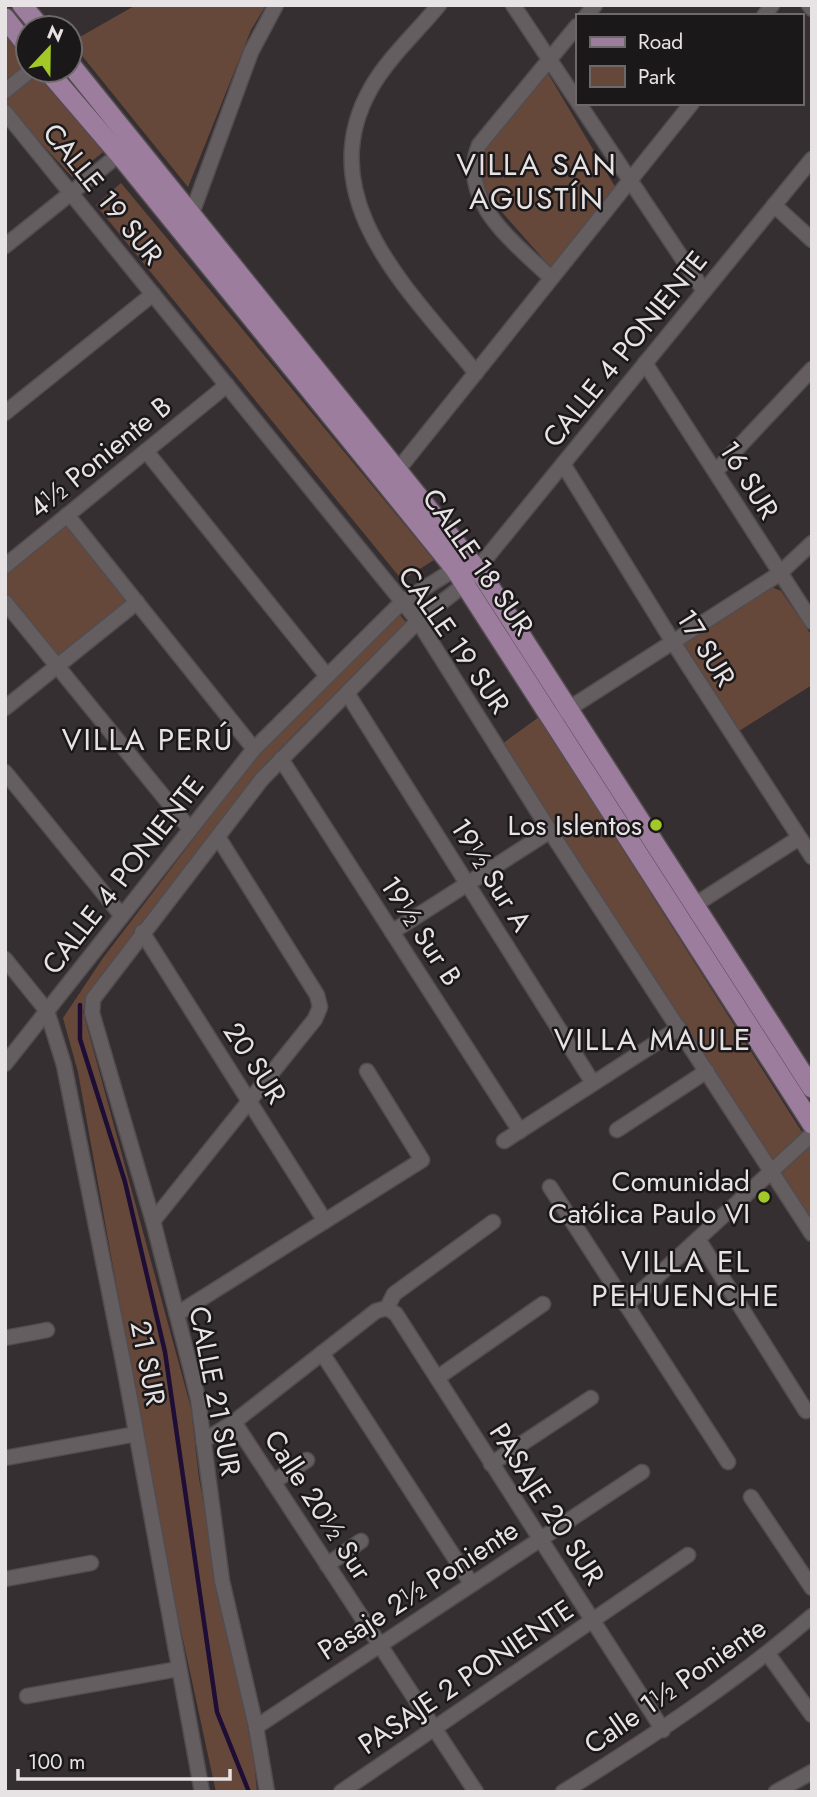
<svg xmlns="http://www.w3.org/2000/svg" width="817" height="1797" font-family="Jost,sans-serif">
  <rect width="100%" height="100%" fill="#362f32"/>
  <!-- green -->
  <g fill="#66483b">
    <polygon points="136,5 266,5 251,30 188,187 71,42"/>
    <polygon points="5,31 28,59 28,70 37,70 103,152 72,177 5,104"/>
    <polygon points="546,70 617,190 553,270 479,186 480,153"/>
    <polygon points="121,183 434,560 402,580 96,205"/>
    <polygon points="69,518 136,601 61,661 5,591 5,570"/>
    <polygon points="769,586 781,591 812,636 812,685 739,731 683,642"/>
    <polygon points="400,615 406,622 265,764 89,993 83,1012 191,1408 199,1479 254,1760 257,1792 216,1792 166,1561 78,1072 63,1018 103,958 259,753"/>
    <polygon points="539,717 812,1148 812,1220 502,744"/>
  </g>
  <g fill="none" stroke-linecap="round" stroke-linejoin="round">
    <!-- stream -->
    <polyline stroke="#1e0e35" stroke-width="4.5" points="80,1005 80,1039 125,1182 165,1352 217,1712 249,1792"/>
    <defs>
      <g id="minor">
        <path d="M439,5C417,32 388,58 371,88C308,199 412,293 476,373"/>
        <polyline points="513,5 704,291"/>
        <polyline points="809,5 812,9"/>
        <polyline points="586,16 595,5"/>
        <polyline points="764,16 772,5"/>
        <polyline points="5,91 31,70"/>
        <polyline points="5,112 418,621 550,831 812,1234"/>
        <polyline points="774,205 812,240"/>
        <polyline points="192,213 251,52 276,5"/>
        <polyline points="5,246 127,148"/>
        <path d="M551,278C514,242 457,201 479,145L577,26"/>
        <polyline points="645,363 812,622"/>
        <polyline points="5,413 153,294"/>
        <polyline points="146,451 327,676"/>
        <polyline points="563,464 673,642 812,857"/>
        <polyline points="397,471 692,103"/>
        <polyline points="716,471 812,369"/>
        <polyline points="67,515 254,749"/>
        <polyline points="5,566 227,385"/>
        <polyline points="5,602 190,829"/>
        <polyline points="347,693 593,1083"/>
        <polyline points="5,708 137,602"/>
        <polyline points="562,713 779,574 812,543"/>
        <polyline points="281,759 520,1131"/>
        <polyline points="5,772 122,916"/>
        <polyline points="693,906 799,838"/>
        <polyline points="142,932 325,1221"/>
        <polyline points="392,932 550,831"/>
        <polyline points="5,959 47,1011 64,1065 124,1366 202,1792"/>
        <polyline points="5,1064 254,749 402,602 455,569 464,569"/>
        <polyline points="617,1130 707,1071"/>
        <polyline points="504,1141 679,1028"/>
        <polyline points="550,1187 728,1462"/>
        <polyline points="153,1221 315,1019 320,1007 317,995 218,837"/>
        <polyline points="698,1239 806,1411"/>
        <polyline points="626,1305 812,1134"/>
        <polyline points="387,1308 396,1314 663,1730"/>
        <polyline points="387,1308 394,1294 493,1222"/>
        <polyline points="177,1314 422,1160 367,1071"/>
        <polyline points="5,1338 47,1330"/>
        <polyline points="322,1353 471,1583"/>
        <polyline points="437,1378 543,1304"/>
        <polyline points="234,1422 476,1792"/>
        <polyline points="203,1441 234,1422 376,1311 387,1308"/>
        <polyline points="5,1458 136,1434"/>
        <polyline points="491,1464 591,1398"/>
        <polyline points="273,1482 307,1460"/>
        <polyline points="751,1497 812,1588"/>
        <polyline points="327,1565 361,1541"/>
        <polyline points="5,1579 91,1563"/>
        <polyline points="768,1654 812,1715"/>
        <polyline points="27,1696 178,1669"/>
        <polyline points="256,1727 642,1472"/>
        <polyline points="267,1792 256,1727 222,1581 198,1399 190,1366 153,1221 92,1013 93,999 262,779 418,621 465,584 812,159"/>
        <polyline points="341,1792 688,1555"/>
        <path d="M563,1792C650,1738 734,1683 812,1616"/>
        <polyline points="776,1792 812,1772"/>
      </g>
      <g id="major">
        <polyline points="22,5 41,28"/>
        <polyline points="5,18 28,47"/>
        <polyline points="70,64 484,578 812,1088"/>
        <polyline points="47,70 119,154 455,569 812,1124"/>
      </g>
    </defs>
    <!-- minor casing -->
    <use href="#minor" stroke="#524c4f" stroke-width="17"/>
    <!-- major casing -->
    <use href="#major" stroke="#524c4f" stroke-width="22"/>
    <!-- minor -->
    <use href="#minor" stroke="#655e61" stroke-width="14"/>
    <!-- major -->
    <use href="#major" stroke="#9d7d9d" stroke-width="19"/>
  </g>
  <!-- markers -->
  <g fill="#a2c928" stroke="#1b181a" stroke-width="2.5">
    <circle cx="656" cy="825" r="7"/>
    <circle cx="764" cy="1197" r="7"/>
  </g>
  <g text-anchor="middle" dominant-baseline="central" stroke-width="5" stroke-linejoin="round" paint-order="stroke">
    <!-- street labels -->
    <g font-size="28" fill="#e7e2e4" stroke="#1b181a">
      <text transform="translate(103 194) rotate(51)">CALLE 19 SUR</text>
      <text transform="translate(625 349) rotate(-51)">CALLE 4 PONIENTE</text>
      <text transform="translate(100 457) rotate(-39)">4½ Poniente B</text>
      <text transform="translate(749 480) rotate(58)">16 SUR</text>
      <text transform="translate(478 562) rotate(55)">CALLE 18 SUR</text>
      <text transform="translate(454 640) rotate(55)">CALLE 19 SUR</text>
      <text transform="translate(706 648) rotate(58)">17 SUR</text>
      <text transform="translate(123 875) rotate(-52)">CALLE 4 PONIENTE</text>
      <text transform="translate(491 875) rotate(58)">19½ Sur A</text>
      <text transform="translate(421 931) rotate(57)">19½ Sur B</text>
      <text transform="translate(255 1063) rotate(57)">20 SUR</text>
      <text transform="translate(148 1363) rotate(79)">21 SUR</text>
      <text transform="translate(215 1391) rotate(79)">CALLE 21 SUR</text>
      <text transform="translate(547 1504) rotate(57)">PASAJE 20 SUR</text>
      <text transform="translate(318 1505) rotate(57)">Calle 20½ Sur</text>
      <text transform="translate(418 1590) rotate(-33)">Pasaje 2½ Poniente</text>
      <text transform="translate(466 1677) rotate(-34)">PASAJE 2 PONIENTE</text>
      <text transform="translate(675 1686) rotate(-35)">Calle 1½ Poniente</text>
    </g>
    <!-- poi labels -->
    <g font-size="28" fill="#e7e2e4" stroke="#1b181a" text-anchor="end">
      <text x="642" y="825">Los Islentos</text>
      <text x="750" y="1181">Comunidad<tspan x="750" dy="32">Católica Paulo VI</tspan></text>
    </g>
    <!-- neighbourhood labels -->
    <g font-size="30" letter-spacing="2" fill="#e7e2e4" stroke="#1b181a">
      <text x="537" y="164">VILLA SAN<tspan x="537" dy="34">AGUSTÍN</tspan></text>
      <text x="148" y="739">VILLA PERÚ</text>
      <text x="653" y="1039">VILLA MAULE</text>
      <text x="686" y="1261">VILLA EL<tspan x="686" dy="34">PEHUENCHE</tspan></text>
    </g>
  </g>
  <!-- border -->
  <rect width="817" height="1797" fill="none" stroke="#e7e2e4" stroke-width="14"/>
  <!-- legend -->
  <rect x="576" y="14" width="228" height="91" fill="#1b181a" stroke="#6d696b" stroke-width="2"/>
  <rect x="590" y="37" width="35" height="10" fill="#9d7d9d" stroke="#6d696b" stroke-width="2"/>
  <text x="638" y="49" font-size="21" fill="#e7e2e4">Road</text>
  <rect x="590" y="66" width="35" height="21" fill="#66483b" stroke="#6d696b" stroke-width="2"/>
  <text x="638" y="84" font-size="21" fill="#e7e2e4">Park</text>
  <!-- north arrow -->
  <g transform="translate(49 49) rotate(22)"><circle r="33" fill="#1b181a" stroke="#6d696b" stroke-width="2"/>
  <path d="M0-5L12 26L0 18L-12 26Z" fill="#a2c928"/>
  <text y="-10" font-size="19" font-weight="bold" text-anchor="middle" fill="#e7e2e4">N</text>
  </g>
  <!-- scale -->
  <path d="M18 1769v10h212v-10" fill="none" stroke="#e7e2e4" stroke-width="3.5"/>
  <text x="28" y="1769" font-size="21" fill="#e7e2e4" stroke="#1b181a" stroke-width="5" paint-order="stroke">100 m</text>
</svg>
